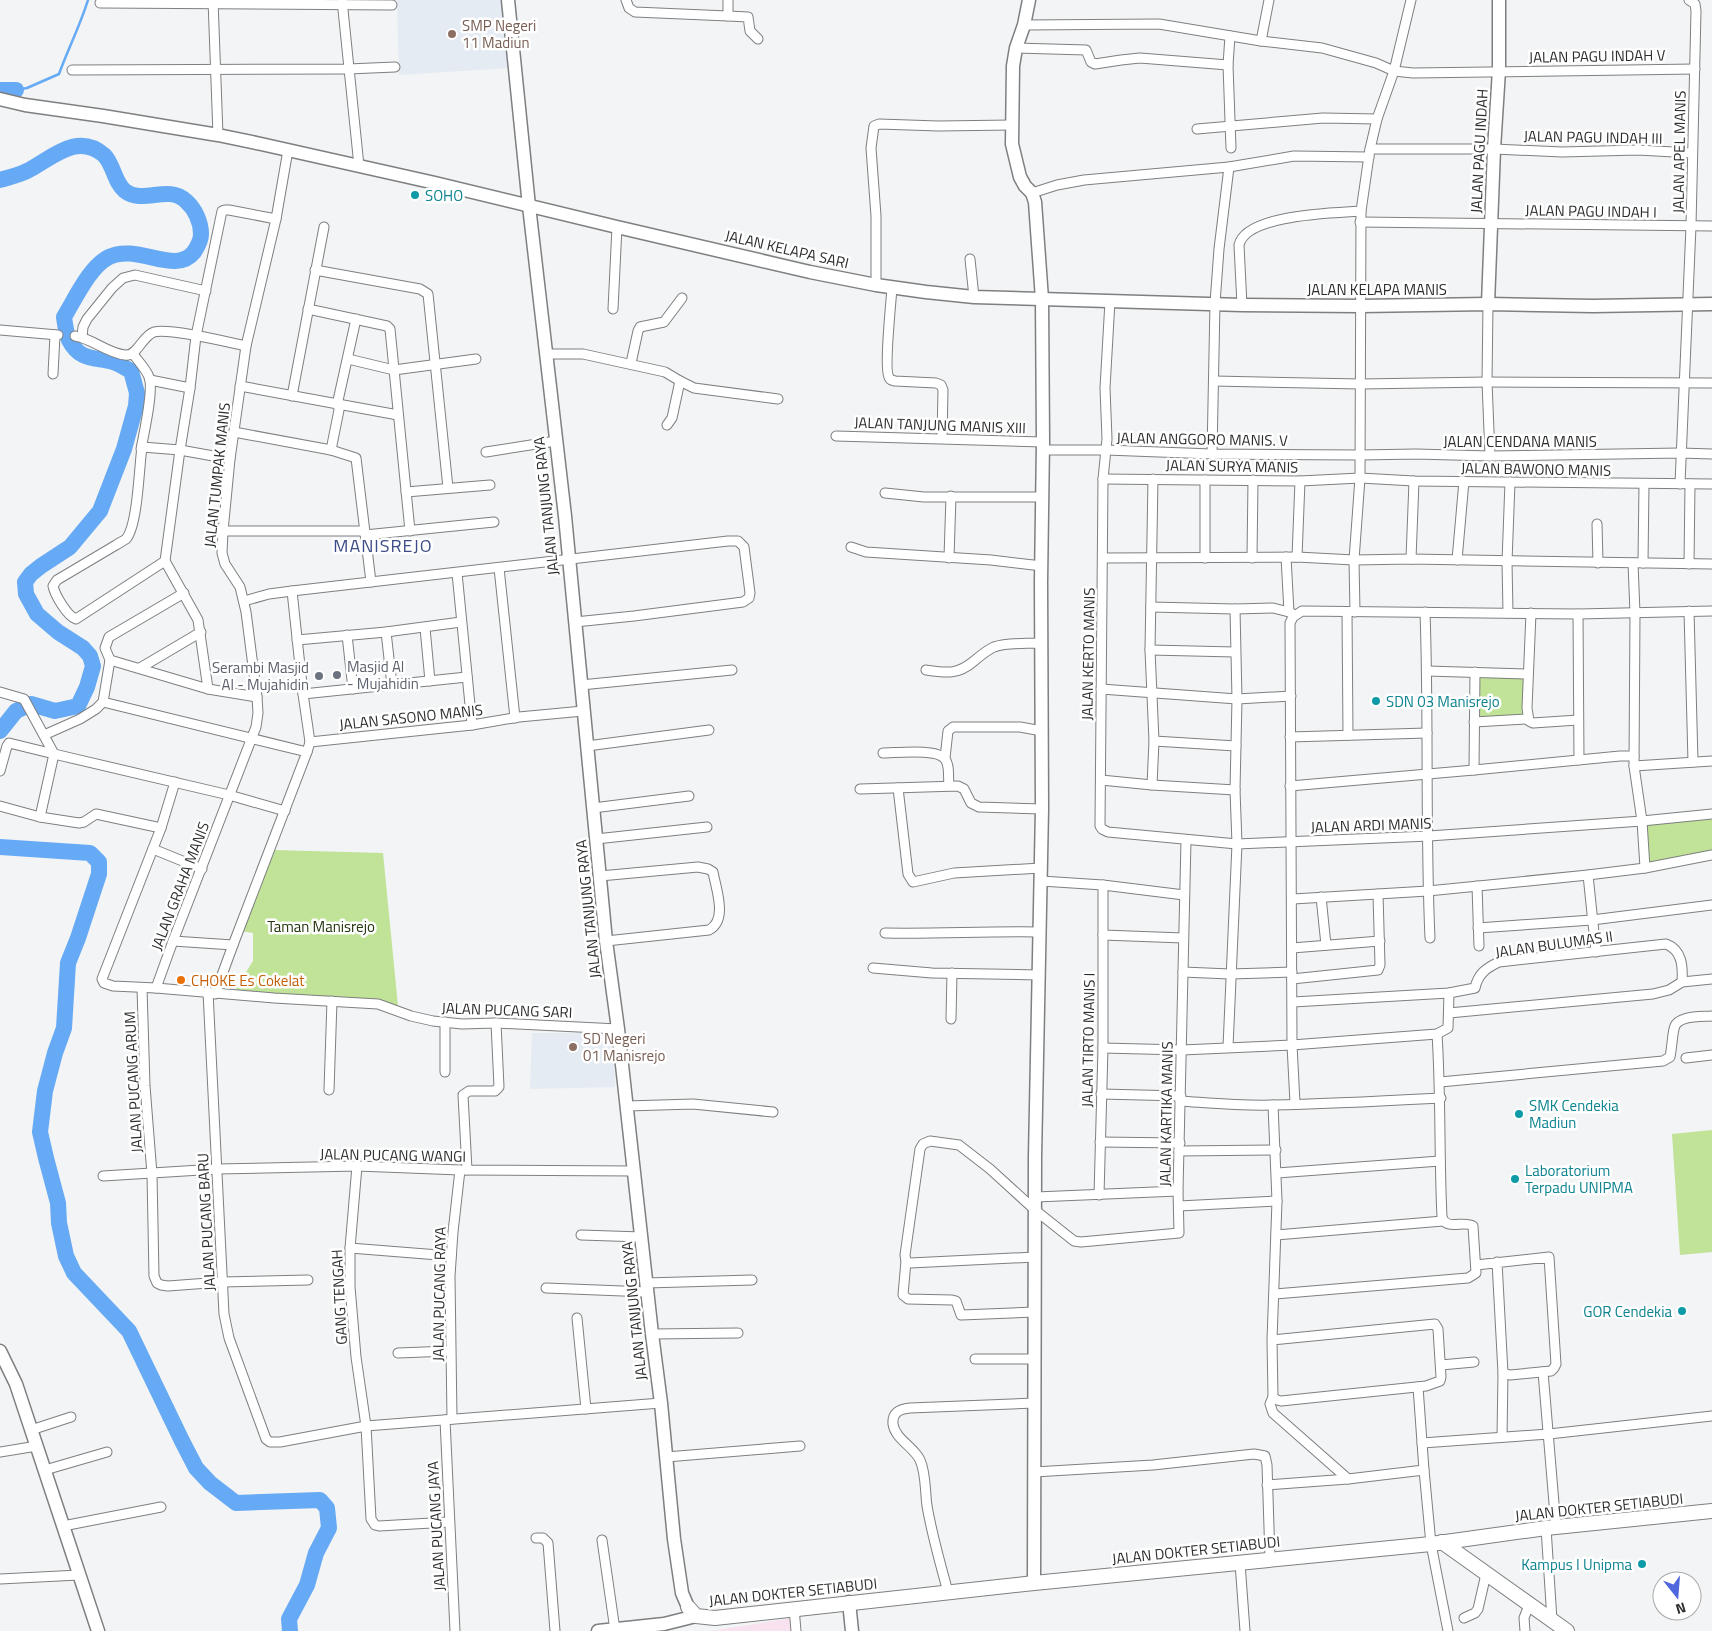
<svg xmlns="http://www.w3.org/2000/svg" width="1712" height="1631" font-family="'Titillium Web',sans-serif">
  <rect width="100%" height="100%" fill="#f2f4f5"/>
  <!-- commercial -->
  <polygon fill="#f8e2f0" points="792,1618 793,1631 711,1631"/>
  <!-- built -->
  <g fill="#e4ebf3">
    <polygon points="397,0 504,0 509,68 399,75"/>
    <polygon points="532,1033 613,1033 615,1087 530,1089"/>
  </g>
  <!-- green -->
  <g fill="#c1e397">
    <polygon points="1476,676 1526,676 1526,717 1477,720"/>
    <polygon points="1712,817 1712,853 1648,865 1645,824"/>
    <polygon points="273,850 383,853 398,1006 233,993 253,961 253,933 240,931"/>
    <polygon points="1712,1130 1712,1252 1680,1255 1672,1134"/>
  </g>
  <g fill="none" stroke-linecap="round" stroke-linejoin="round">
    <!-- stream -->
    <path stroke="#66a9f4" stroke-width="2.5" d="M16,90L27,88L59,74C68,49 80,26 88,0"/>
    <!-- river -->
    <g stroke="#66a9f4" stroke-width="16">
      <polyline points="0,90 16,90"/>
      <path d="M0,180C9,177 20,175 29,170C52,158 77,132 104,155C114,165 114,182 125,191C143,205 168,184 186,201C195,209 201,222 201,234C201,241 198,246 194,252C175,276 138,243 109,257C90,266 75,299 64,317C65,324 66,333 69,340C80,361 94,357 113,362C120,364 125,368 131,371L137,393L136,406L124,449L100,511L70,547L41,566L31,574L25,582L26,594L37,614L58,632L83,648L90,656L93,666L87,687L78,706L55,711L31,704L16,711L0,731"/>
      <polyline points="0,847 90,853 99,862 99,874 78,938 68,963 64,1028 55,1053 45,1091 40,1132 46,1158 58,1203 59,1223 66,1256 74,1273 129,1331 182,1441 196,1468 210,1483 236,1503 320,1500 327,1508 329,1528 316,1553 307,1585 289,1619 290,1631"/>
    </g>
    <defs>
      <g id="street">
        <polyline points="213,0 218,135"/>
        <polyline points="342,0 359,166"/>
        <polyline points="626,0 629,8 635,12 728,16 728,0"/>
        <polyline points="100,3 392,5"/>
        <polyline points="728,16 748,17 750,31 758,39"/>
        <polyline points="1024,25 1159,24 1261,41 1322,48 1376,63 1394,71 1413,73 1695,69"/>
        <polyline points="1230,36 1228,65 1231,148"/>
        <polyline points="1261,41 1269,0"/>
        <polyline points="1016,48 1086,50 1091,62 1095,64 1121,60 1140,58 1228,65"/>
        <polyline points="72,70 348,69 395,67"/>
        <polyline points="1197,129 1323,118 1377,119"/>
        <polyline points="1370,149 1494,149 1562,152 1638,150 1692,153"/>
        <polyline points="1032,193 1057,185 1084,180 1229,167 1294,156 1369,157"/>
        <polyline points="1360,222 1712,226"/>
        <polyline points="970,259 974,297"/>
        <polyline points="315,270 420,289 428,294 448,488"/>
        <polyline points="876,285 876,216 871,148 874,126 879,124 938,126 1012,125"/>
        <path d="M892,288C891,302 884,370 889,377C890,381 892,380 895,381L936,383L941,385L943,390L942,438"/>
        <polyline points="1110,301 1105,388 1107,439 1103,479 1100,826 1102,829 1108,832 1237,844 1429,836 1642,821 1712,814"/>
        <polyline points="1488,304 1487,382 1490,456"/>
        <path d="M1242,305L1239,245C1246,214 1335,213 1361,211"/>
        <polyline points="308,309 387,326 390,329 410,531"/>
        <polyline points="613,309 617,227"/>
        <polyline points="0,330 58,335"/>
        <path d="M75,336C93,339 107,353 125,355C137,357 142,336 154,332C170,328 227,342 246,346"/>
        <polyline points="82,337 83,327 87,319 112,288 123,278 135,275 206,291"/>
        <path d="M133,354C138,361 146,369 149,377C154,389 144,433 141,449"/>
        <polyline points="546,354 583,354 665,372 680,381 694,388 778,399"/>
        <polyline points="348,359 394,370 476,359"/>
        <polyline points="631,363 638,331 640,327 664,322 682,298"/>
        <polyline points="53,374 55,335"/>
        <polyline points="150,380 190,388"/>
        <polyline points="1214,381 1361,384 1487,382 1712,383"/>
        <polyline points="240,386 398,415"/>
        <polyline points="292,396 324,227"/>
        <polyline points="337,405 356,319"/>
        <polyline points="667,425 672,418 680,381"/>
        <polyline points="234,432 331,450 356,458 371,582"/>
        <polyline points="836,436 1043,442"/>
        <polyline points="331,450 340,405"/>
        <polyline points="1043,450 1106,450 1212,454 1360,455 1416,454 1490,456 1680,453 1712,454"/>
        <polyline points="486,452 556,441"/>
        <polyline points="1212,454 1215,303 1219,249 1229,167"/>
        <polyline points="1103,479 1300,481 1360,478 1414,481 1712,484"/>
        <polyline points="1680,484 1691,226 1696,11 1695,4 1689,0"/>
        <polyline points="406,492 490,485"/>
        <polyline points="885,493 924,497 1043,497"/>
        <polyline points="1597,524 1598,563"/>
        <polyline points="223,531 364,531"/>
        <polyline points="365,535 494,522"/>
        <polyline points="851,547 866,552 991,560 1042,566"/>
        <polyline points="1286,557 1289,612 1293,614"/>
        <polyline points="1297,557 1300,481"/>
        <polyline points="949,558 951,496"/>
        <polyline points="1103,558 1297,557 1354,560 1411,559 1712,564"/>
        <polyline points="1205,558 1205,480"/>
        <polyline points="1252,558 1253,480"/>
        <polyline points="1411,559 1414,481"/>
        <polyline points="1457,560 1464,481"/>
        <path d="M165,561L76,619C67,616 55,595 53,586L57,580L116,545C119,543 123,541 126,539C138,525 139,467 142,447L180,450L230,459"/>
        <polyline points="1633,563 1635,613 1634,766 1642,821 1645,868"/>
        <polyline points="1643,563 1644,484"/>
        <polyline points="1689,564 1690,484"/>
        <polyline points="499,568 515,718"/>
        <polyline points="457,573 472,725"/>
        <polyline points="244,601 269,594 292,591 728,541 738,541 744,547 750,593 749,598 743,602 634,616 575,622"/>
        <polyline points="1151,607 1235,609 1273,608 1289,612"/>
        <polyline points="1689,611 1693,762"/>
        <polyline points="1347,612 1348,735"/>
        <polyline points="1355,612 1354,560 1360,478 1361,211 1370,149 1377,119 1394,71 1411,0"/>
        <path d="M1425,612C1429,721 1425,830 1430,938"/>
        <polyline points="1508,613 1507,562 1510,482"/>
        <polyline points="1531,613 1527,708 1529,721 1533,723 1578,720"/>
        <polyline points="1578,614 1579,760"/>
        <polyline points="425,628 430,681"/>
        <polyline points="386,632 392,685"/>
        <polyline points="347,635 353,689"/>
        <polyline points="297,640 386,632 461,622"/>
        <polyline points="1150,650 1235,652"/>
        <polyline points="110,660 208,689 257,697"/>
        <polyline points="140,668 201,632"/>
        <path d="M926,670C946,673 958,675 974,661C980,656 987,650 994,647C1008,642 1026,644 1041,643"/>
        <polyline points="1427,671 1528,674"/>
        <polyline points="581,685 732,670"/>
        <polyline points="208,689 198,620 165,561 180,450 190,388 196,336 222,211 225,210 229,210 276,219"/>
        <polyline points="1101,689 1237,699 1291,696"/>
        <polyline points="0,692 24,699 54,754 229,795 285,811"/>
        <polyline points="303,694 467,677"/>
        <polyline points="103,702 307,752"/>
        <polyline points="1474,722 1528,719"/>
        <polyline points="44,735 80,719 96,709 103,702 110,660 105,648 109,637 184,593"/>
        <polyline points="1290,737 1427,733"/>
        <polyline points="1154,741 1236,746"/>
        <polyline points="310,742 472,725 519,717 583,711"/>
        <polyline points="587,746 709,730"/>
        <path d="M883,753C896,753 937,748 945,759C950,765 948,779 949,786"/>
        <polyline points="945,758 948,731 953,727 1020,727 1042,731"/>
        <polyline points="1634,766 1712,761"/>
        <polyline points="1474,770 1475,672"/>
        <polyline points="0,771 7,746 9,743 54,754 40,817"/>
        <polyline points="1101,780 1152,785 1235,790"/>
        <polyline points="175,782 161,828 102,979 104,983 113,986 156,988 274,998 378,1004 411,1016 433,1021 462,1024 496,1023 618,1029"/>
        <polyline points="1152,785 1154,741 1150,650 1153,479"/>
        <polyline points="1290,786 1474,770 1620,756 1634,756"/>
        <polyline points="898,788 908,874 913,882 954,873 1041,868"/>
        <polyline points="860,789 958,786 964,789 971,803 979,807 1042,809"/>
        <polyline points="0,806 40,817 79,823 84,822 96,814 161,828"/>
        <polyline points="593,808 689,796"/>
        <polyline points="596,839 707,827"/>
        <polyline points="153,849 202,869"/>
        <polyline points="1588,875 1596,952"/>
        <path d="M600,876L698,867L708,869L713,872C716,889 728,920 709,930L606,941"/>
        <polyline points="1041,881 1103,885 1184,895"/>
        <polyline points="1477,886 1479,946"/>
        <polyline points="1321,897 1326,945"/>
        <polyline points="1293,899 1428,891 1588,875 1645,868 1712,855"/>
        <polyline points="1478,928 1592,920 1712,905"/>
        <path d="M885,933C937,934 988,931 1040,932"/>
        <polyline points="1103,935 1183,938"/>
        <polyline points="173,941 233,945 307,752 310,742 303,694 292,591"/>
        <polyline points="1292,948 1380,941"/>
        <polyline points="873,968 932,973 1039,975"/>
        <polyline points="1183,972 1230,974 1292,972"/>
        <polyline points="1292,979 1378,970 1380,965 1378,894"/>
        <polyline points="142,988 145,1086 152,1174 154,1276 157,1283 161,1285 168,1286 222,1282 308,1280"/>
        <polyline points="156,988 173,941 256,727 258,713 257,697 246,612 240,587 225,564 222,553 223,531 230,459 246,346 276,219 288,150"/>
        <polyline points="208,992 224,1314 229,1338 266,1439 270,1442 280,1442 366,1426 661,1403"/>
        <polyline points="215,994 233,945"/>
        <path d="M1293,1002L1449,993L1475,988C1478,974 1486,968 1499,962L1666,944C1682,950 1683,966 1682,982"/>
        <polyline points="1449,1013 1653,994 1669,990 1682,982 1712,979"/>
        <polyline points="951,1019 952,973"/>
        <polyline points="445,1022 445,1072"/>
        <polyline points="1228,1047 1237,844 1235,790 1237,699 1235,609"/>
        <polyline points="1103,1048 1182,1050 1292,1045 1437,1034 1448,1028 1449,993"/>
        <polyline points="1686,1058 1712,1055"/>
        <path d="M1440,1082L1663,1061L1670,1057C1672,1047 1672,1038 1674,1029C1676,1015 1701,1017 1712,1016"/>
        <polyline points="329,1090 332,1001"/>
        <polyline points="1101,1094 1181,1096"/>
        <path d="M1180,1101C1211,1103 1242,1106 1272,1105C1328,1104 1384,1101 1441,1098"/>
        <polyline points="1295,1103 1292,1045 1290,623 1293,617 1302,611 1578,614 1712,611"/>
        <polyline points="627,1106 693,1104 773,1112"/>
        <polyline points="1100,1142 1180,1143"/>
        <polyline points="1179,1151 1276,1150"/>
        <polyline points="357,1166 350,1248 350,1287 356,1357 366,1426 371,1519 375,1525 379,1526 449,1522"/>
        <polyline points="467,1170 463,1095 469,1091 495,1091 499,1087 496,1023"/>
        <polyline points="1277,1173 1440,1161"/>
        <polyline points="103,1176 217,1169 357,1166 460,1170 634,1171"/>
        <polyline points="1099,1195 1103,1048 1103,885"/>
        <polyline points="1036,1197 1178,1191"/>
        <polyline points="1179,1206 1277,1201"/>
        <polyline points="581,1235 642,1237"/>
        <polyline points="1276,1235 1443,1221"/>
        <polyline points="350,1248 451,1256"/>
        <polyline points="1035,1257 910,1263 906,1261 905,1255 920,1149 923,1144 930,1141 959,1145 990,1169 1035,1210 1074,1241 1081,1242 1179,1233 1178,1191 1186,840"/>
        <polyline points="906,1261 903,1295 908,1299 952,1300 956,1301 961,1315 1034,1312"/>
        <polyline points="1476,1265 1549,1257 1556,1364 1554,1368 1551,1371 1510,1375 1503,1373 1497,1262"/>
        <polyline points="646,1283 752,1280"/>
        <polyline points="546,1288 648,1292"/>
        <path d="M1275,1294L1468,1278L1476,1273L1473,1226C1464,1220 1446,1231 1442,1217C1439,1156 1441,1095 1437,1034"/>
        <polyline points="577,1318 586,1409"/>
        <polyline points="652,1334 738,1333"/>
        <polyline points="1272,1340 1435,1324 1438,1329 1441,1377 1440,1381 1426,1386 1281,1401 1277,1400 1273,1397 1272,1340 1277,1201 1273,1105"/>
        <polyline points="398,1353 450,1351"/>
        <polyline points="975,1359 1034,1359"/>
        <polyline points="1441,1365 1474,1362"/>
        <polyline points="1543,1372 1556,1527"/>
        <polyline points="1418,1387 1424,1470"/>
        <polyline points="1273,1397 1270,1404 1273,1413 1348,1479"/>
        <polyline points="452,1419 450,1276 453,1232 460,1170"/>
        <polyline points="445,1420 455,1631"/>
        <polyline points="31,1430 71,1417"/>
        <polyline points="1502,1437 1503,1373"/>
        <polyline points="1422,1443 1549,1434 1712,1416"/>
        <polyline points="0,1452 37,1446"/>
        <polyline points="666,1457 800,1446"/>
        <polyline points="45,1470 107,1452"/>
        <polyline points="1034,1472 1153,1465 1254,1454 1265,1456 1267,1465 1270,1559"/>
        <polyline points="1267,1485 1348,1479 1424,1470 1431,1544 1448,1631"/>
        <polyline points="63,1526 161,1507"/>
        <polyline points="1546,1528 1552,1620"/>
        <polyline points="536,1538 543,1538 548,1543 555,1631"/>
        <polyline points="602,1540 615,1630"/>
        <polyline points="1240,1563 1245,1631"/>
        <polyline points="0,1579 79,1575"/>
        <path d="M948,1592C940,1563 932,1535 927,1506C925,1491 926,1473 920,1460C914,1447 895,1439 893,1424C892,1412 900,1409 910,1408L1034,1403"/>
        <polyline points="794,1608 796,1631"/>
        <polyline points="1464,1618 1475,1613 1478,1609 1486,1574"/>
        <polyline points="1525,1631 1524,1618 1529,1605"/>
      </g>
      <g id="secondary">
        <polyline points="508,0 529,206 565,516 606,941 618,1029 652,1334 661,1403 674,1539 682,1593 688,1607"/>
        <polyline points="1029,0 1024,25 1016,48 1013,66 1012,144 1020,177 1025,186 1032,193 1035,202 1042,299 1043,442 1041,582 1042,809 1035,1157 1034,1583"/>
        <polyline points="0,99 25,105 103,116 218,135 261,144 435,183 617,227 810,272 876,285 926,292 974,297 1242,305 1360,306 1488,304 1593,306 1712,304"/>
        <polyline points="1488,304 1494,149 1499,70 1499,0"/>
        <polyline points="0,1351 16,1384 98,1631"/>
        <polyline points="849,1602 852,1631"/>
        <polyline points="598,1631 664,1624 696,1616"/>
      </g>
      <g id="primary">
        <polyline points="1442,1542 1567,1631"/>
        <polyline points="688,1607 696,1616 715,1618 1034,1583 1431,1544 1546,1528 1712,1511"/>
      </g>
    </defs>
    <!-- street casing -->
    <use href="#street" stroke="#7d7f80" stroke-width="11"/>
    <!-- secondary casing -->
    <use href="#secondary" stroke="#7d7f80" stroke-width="15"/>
    <!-- primary casing -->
    <use href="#primary" stroke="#7d7f80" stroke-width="16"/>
    <!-- street -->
    <use href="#street" stroke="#fff" stroke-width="9"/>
    <!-- secondary -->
    <use href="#secondary" stroke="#fff" stroke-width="12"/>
    <!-- primary -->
    <use href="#primary" stroke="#fff" stroke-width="14"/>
  </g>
  <!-- markers -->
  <g fill="#8d6e63" stroke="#fff" stroke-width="2">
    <circle cx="452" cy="34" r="5"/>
    <circle cx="573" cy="1047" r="5"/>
  </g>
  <g fill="#0f9aa8" stroke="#fff" stroke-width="2">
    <circle cx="415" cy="195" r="5"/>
    <circle cx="1376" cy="701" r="5"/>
    <circle cx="1519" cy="1114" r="5"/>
    <circle cx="1515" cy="1179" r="5"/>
    <circle cx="1682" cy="1311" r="5"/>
    <circle cx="1642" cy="1564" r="5"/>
  </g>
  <g fill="#6b7280" stroke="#fff" stroke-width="2">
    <circle cx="337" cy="675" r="5"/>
    <circle cx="319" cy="676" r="5"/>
  </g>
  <circle fill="#e8710a" stroke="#fff" stroke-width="2" cx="181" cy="980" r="5"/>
  <g text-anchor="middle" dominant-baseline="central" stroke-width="5" stroke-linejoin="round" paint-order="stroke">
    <!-- education labels -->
    <g font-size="15" fill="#785e54" stroke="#fff" text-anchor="start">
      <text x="462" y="25">SMP Negeri<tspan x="462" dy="17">11 Madiun</tspan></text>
      <text x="583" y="1038">SD Negeri<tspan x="583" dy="17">01 Manisrejo</tspan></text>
    </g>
    <!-- street labels -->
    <g font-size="15" fill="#2c2d2d" stroke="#fff">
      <text transform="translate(1597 56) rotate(-1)">JALAN PAGU INDAH V</text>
      <text transform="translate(1593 137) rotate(1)">JALAN PAGU INDAH III</text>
      <text transform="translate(1479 151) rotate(-87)">JALAN PAGU INDAH</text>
      <text transform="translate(1679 152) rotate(-89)">JALAN APEL MANIS</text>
      <text transform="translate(1591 211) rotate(1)">JALAN PAGU INDAH I</text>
      <text transform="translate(787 249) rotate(13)">JALAN KELAPA SARI</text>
      <text x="1377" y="289">JALAN KELAPA MANIS</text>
      <text transform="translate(940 425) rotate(2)">JALAN TANJUNG MANIS XIII</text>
      <text transform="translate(1202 439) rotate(1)">JALAN ANGGORO MANIS. V</text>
      <text x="1520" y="441">JALAN CENDANA MANIS</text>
      <text transform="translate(1232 466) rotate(1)">JALAN SURYA MANIS</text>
      <text transform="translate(1536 469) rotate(1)">JALAN BAWONO MANIS</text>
      <text transform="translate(217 475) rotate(-84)">JALAN TUMPAK MANIS</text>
      <text transform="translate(546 506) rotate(-96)">JALAN TANJUNG RAYA</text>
      <text transform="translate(1088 654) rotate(-89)">JALAN KERTO MANIS</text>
      <text transform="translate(411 717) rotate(-6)">JALAN SASONO MANIS</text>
      <text transform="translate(1371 825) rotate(-2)">JALAN ARDI MANIS</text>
      <text transform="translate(180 886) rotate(-69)">JALAN GRAHA MANIS</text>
      <text transform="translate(588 909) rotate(-96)">JALAN TANJUNG RAYA</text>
      <text transform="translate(1554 944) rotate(-8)">JALAN BULUMAS II</text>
      <text transform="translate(507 1010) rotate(2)">JALAN PUCANG SARI</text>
      <text transform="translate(1088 1040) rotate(-89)">JALAN TIRTO MANIS I</text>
      <text transform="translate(133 1082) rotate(-93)">JALAN PUCANG ARUM</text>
      <text transform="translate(1166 1114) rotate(-89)">JALAN KARTIKA MANIS</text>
      <text transform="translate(393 1155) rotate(1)">JALAN PUCANG WANGI</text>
      <text transform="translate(206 1222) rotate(-93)">JALAN PUCANG BARU</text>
      <text transform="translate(439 1294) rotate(-89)">JALAN PUCANG RAYA</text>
      <text transform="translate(339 1297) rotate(-93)">GANG TENGAH</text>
      <text transform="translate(634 1311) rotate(-96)">JALAN TANJUNG RAYA</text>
      <text transform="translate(1599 1507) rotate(-6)">JALAN DOKTER SETIABUDI</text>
      <text transform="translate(436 1526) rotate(-93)">JALAN PUCANG JAYA</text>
      <text transform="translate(1196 1550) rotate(-6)">JALAN DOKTER SETIABUDI</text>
      <text transform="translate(793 1592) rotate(-6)">JALAN DOKTER SETIABUDI</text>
    </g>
    <!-- culture labels -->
    <g font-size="15" fill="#0d838f" stroke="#fff" text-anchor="start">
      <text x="425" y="195">SOHO</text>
      <text x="1386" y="701">SDN 03 Manisrejo</text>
      <text x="1529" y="1105">SMK Cendekia<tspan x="1529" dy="17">Madiun</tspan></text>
      <text x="1525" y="1170">Laboratorium<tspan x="1525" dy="17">Terpadu UNIPMA</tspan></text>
      <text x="1672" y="1311" text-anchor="end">GOR Cendekia</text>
      <text x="1632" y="1564" text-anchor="end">Kampus I Unipma</text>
    </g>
    <!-- worship labels -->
    <g font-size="15" fill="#5b616d" stroke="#fff" text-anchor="start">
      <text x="347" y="666">Masjid Al<tspan x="347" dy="17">- Mujahidin</tspan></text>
      <text x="309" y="667" text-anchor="end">Serambi Masjid<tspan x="309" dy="17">Al - Mujahidin</tspan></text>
    </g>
    <!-- park labels -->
    <g font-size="15" fill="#25350e" stroke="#fff">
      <text x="321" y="926">Taman Manisrejo</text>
    </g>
    <!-- food labels -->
    <g font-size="15" fill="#c56008" stroke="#fff" text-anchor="start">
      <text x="191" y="980">CHOKE Es Cokelat</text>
    </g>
    <!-- quarter labels -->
    <g font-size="18" letter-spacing="1" fill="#3e4d88" stroke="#fff">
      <text x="383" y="545">MANISREJO</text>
    </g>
  </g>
  <!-- north arrow -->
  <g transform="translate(1677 1596) rotate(163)"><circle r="24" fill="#ffffff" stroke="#ababab"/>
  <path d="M0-4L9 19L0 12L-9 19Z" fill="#5068dd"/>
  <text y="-8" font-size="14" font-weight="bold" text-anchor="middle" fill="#2c2d2d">N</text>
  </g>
</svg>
